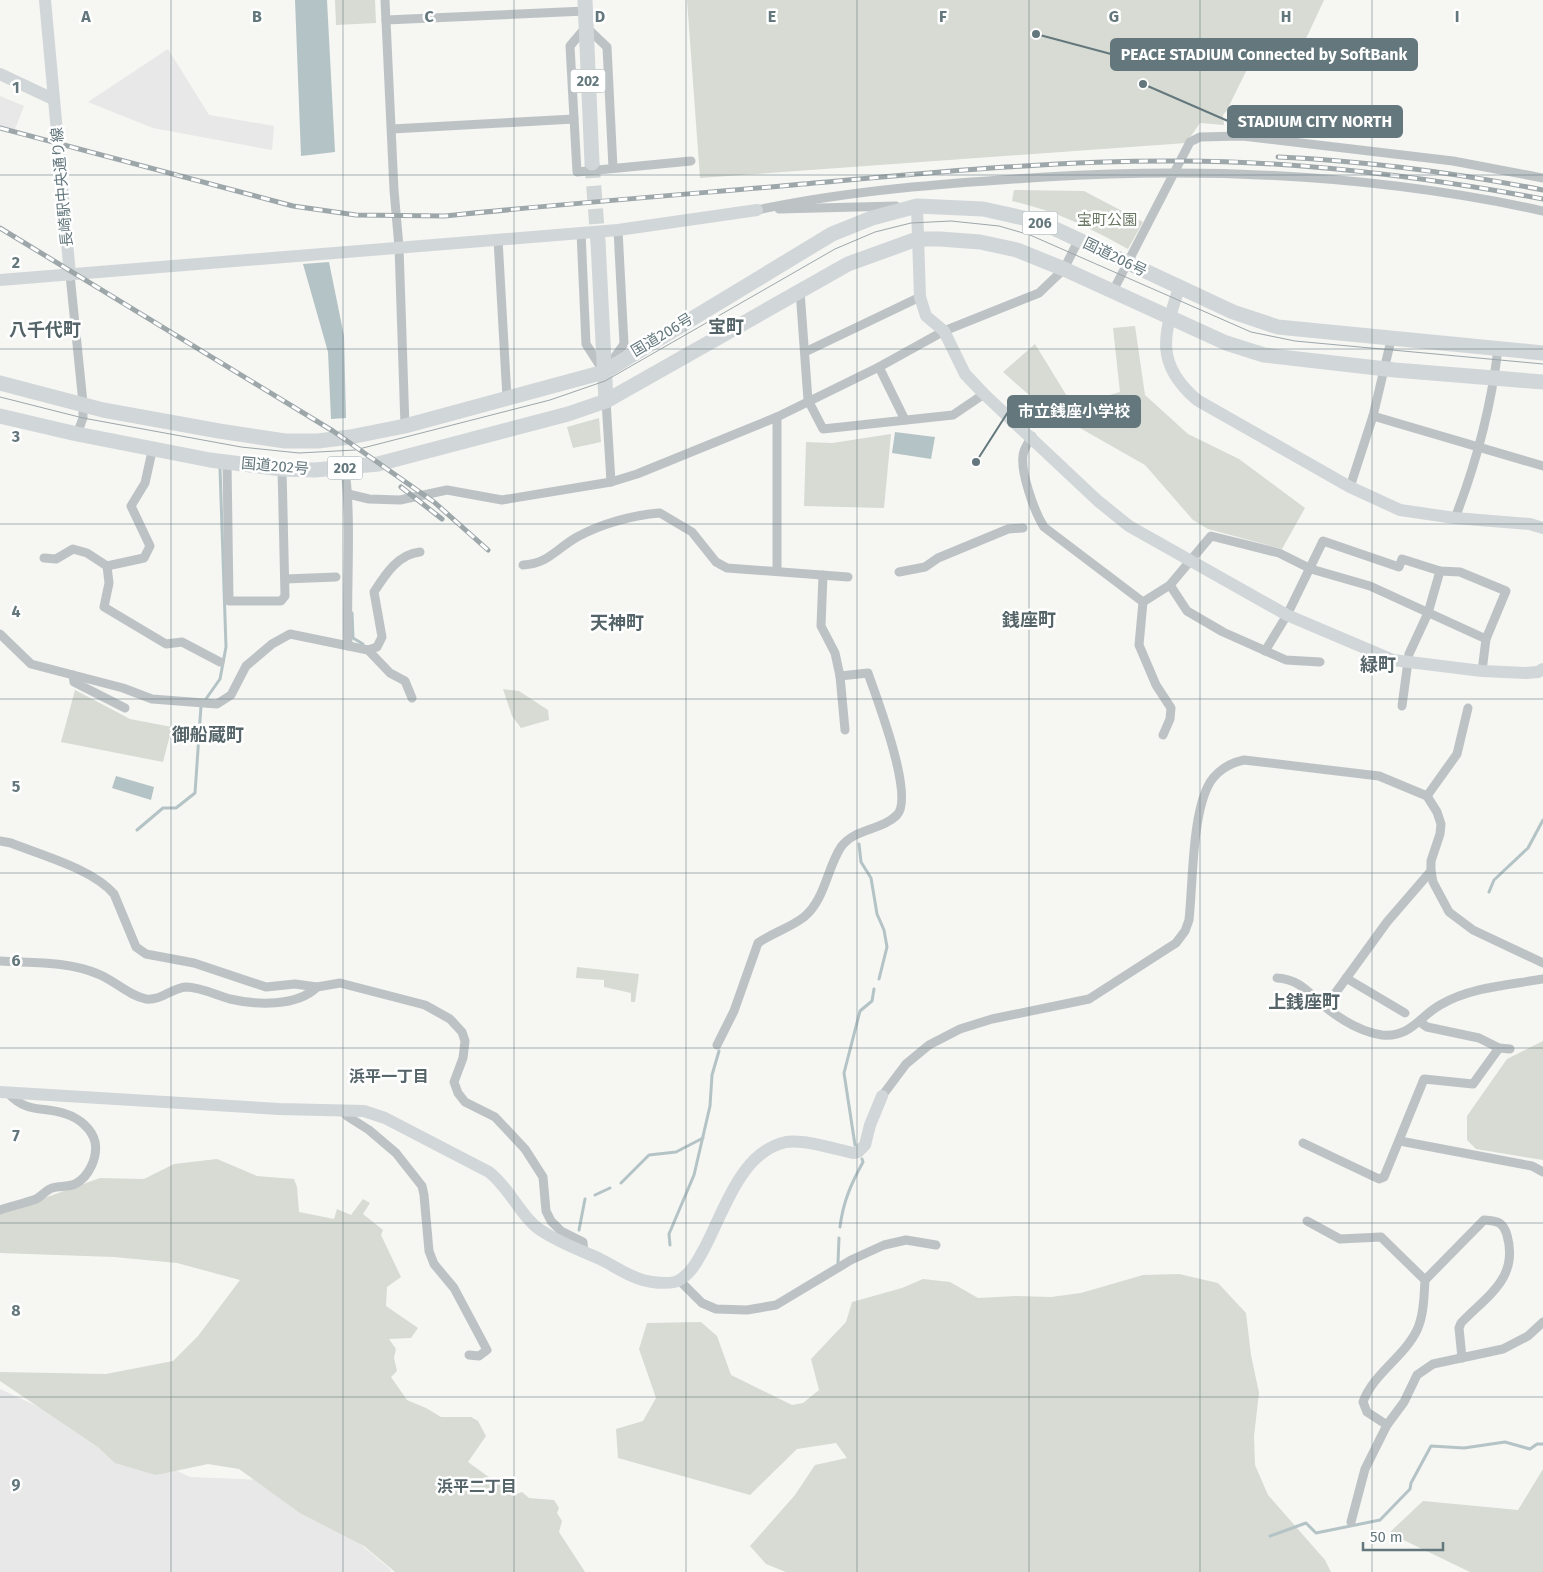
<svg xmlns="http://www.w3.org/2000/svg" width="1543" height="1572" font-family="'Fira Sans','Noto Sans JP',sans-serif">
  <rect width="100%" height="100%" fill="#f6f6f3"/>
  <!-- built -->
  <g fill="#e7e8e7">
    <polygon points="168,49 209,115 274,126 272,150 153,128 88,102"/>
    <polygon points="0,96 24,106 13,134 0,131"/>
    <polygon points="0,1389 190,1477 264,1480 354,1539 391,1570 390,1572 0,1572"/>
  </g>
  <!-- green -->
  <g fill="#d7dbd3">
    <polygon points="335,0 375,0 376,23 336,25"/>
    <polygon points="687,0 1324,0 1296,60 1260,43 1227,110 1223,115 1224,125 1200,123 1186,143 700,178"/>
    <path d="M1014,190L1084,191L1143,222L1128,249C1086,226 1059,212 1012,201Z"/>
    <polygon points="1135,326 1145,395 1188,434 1239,459 1305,508 1282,549 1208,529 1193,520 1145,465 1043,407 1003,372 1035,344 1073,406 1120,392 1113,328"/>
    <polygon points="599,418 601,442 573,448 567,427"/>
    <polygon points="891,434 884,508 804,506 806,442 832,443"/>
    <polygon points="503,689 519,691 548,710 549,720 521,728 512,716"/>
    <polygon points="75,690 130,719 172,727 163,762 61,742"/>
    <polygon points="577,967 639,974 635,1002 631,1002 631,993 604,987 604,980 576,978"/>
    <polygon points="1543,1041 1543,1160 1476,1149 1467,1140 1467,1116 1507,1059"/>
    <polygon points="217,1159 257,1176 294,1179 297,1187 299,1212 334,1219 337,1209 351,1215 363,1199 370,1203 363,1214 383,1230 381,1235 401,1277 387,1287 386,1306 418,1328 411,1338 389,1339 396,1349 394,1358 397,1371 391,1377 407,1400 426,1408 441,1417 471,1417 478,1421 486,1436 468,1462 514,1495 522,1492 529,1498 554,1500 559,1508 557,1513 562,1521 559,1532 585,1572 395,1572 364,1546 300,1513 239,1469 208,1464 156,1475 115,1463 98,1447 0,1381 0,1372 106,1374 173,1361 198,1336 240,1280 177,1263 114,1257 0,1253 0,1214 100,1178 144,1179 174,1164"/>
    <polygon points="1179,1274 1218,1283 1246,1313 1251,1355 1259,1393 1254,1436 1255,1465 1268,1495 1325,1560 1331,1572 786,1572 766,1564 750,1546 795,1495 815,1465 847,1458 836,1443 797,1449 750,1495 618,1458 616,1429 643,1421 656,1398 639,1349 647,1323 701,1322 717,1336 731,1375 792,1405 803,1403 819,1390 811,1359 846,1322 852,1302 902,1288 923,1279 950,1282 978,1298 1016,1296 1051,1297 1081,1293 1143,1275"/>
    <polygon points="1543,1469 1543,1572 1470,1572 1389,1533 1423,1501 1518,1510"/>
  </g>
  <!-- water -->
  <g fill="#b4c3c5">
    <polygon points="295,0 327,0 335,152 301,156"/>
    <polygon points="329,262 344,336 346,418 331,419 328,352 303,264"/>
    <polygon points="895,432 935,437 931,459 892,453"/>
    <polygon points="116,776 154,787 151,800 112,788"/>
  </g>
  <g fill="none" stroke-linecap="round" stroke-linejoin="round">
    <!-- stream -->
    <g stroke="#b4c3c5" stroke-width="3">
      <polyline points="352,613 353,638 363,644"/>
      <polyline points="137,830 163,808 176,808 195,793 201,706 220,679 226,647 220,468"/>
      <polyline points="859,844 861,862 871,878 877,914 884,930 887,947 879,979"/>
      <polyline points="1489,892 1494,880 1528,848 1543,820"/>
      <polyline points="855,1145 844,1073 860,1011 872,1001 874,989"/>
      <polyline points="621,1183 649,1155 676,1152 703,1138"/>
      <polyline points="595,1195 610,1188"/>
      <path d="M840,1227C843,1202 851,1184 863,1162L862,1159"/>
      <polyline points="579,1230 585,1199"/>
      <polyline points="670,1245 669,1234 694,1175 710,1106 712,1075 719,1051"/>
      <polyline points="838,1263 839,1238"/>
      <polyline points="1270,1536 1306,1523 1316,1533 1380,1520 1410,1489 1411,1483 1431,1446 1464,1448 1505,1442 1530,1449 1537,1444 1543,1444"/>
    </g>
    <!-- highway-tunnel -->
    <polyline stroke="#d1d6d6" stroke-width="15" stroke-dasharray="15 8" stroke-linecap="butt" points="592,163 598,242"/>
    <!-- street -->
    <g stroke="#bdc3c5" stroke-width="9">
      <polyline points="385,0 394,190 399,247 405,426"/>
      <polyline points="386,20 585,11"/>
      <polyline points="392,129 574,119"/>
      <polyline points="613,168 607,47 586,27 570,46 577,172 691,161"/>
      <polyline points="779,209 896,206"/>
      <path d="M757,210C851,190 949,183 1045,177C1211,167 1380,175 1543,211"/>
      <polyline points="581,232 586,344 604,372 624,344 618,230"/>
      <polyline points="498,239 507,398"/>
      <polyline points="70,275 83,403 83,418 77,434"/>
      <polyline points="800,291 808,400 823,429 953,415 984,394"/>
      <polyline points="1113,291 1190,142 1200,137 1242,136 1453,161 1543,178"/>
      <polyline points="805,352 920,297"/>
      <polyline points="879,367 905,420"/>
      <polyline points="606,401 611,482"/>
      <polyline points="1373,416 1543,466"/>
      <path d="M1032,436C1029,441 1026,446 1024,451C1018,468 1035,513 1044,527L1143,602L1139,645L1156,685L1171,708L1170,719L1163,735"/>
      <polyline points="227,462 229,601 281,601 285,596 282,469"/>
      <path d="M345,468C352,526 346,587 348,646"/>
      <polyline points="1350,487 1373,416 1392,336"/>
      <polyline points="348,494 369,499 400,500 447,490 502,500 611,482 637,474 777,417 879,367 944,331 1039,293 1064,269 1079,239"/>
      <path d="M1455,518C1476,464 1491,407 1498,349"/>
      <polyline points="44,558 56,559 73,549 87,553 107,566 144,558 150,546 131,506 145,483 153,447"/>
      <path d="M523,565C548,564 556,549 577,537C601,524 632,515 660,513L692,532L716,562L727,568L848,577"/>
      <polyline points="107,566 109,583 104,607 166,644 182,642 220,662"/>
      <polyline points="777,571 777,417"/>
      <polyline points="899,572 925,567 938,558 1008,529 1023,528"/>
      <polyline points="285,579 336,577"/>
      <polyline points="1170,585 1187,611 1223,632 1286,660 1320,662"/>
      <polyline points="1143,602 1170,585 1211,536 1279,553 1311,569 1370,586 1486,639"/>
      <polyline points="0,634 31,664 123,688 152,699 217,704 231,695 246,666 272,644 290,634 368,650 390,673 405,681 412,698"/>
      <path d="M368,650L377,647L382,637L374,592C385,575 398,554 420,552"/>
      <polyline points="1265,651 1287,615 1323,541 1399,567 1402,559 1440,571 1460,572 1506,591 1486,639 1482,671"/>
      <polyline points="73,675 74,682 125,708"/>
      <polyline points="840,676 845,730"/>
      <polyline points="1402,706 1409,654 1428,613 1440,571"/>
      <polyline points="1427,796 1457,754 1468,708"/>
      <path d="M0,841L11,843C41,855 93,869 114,894L136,947L146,954L194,963L266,987L295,984L317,987L340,983L425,1005L450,1019L462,1032L465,1041L463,1058L454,1082L458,1093L465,1102L495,1117L525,1149L543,1177L546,1211L551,1221L561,1231L583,1242L584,1253"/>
      <path d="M0,961C32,963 68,961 98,974C114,980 129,996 146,999C161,1001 171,988 186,987C200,987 216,995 230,999C256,1005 297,1007 317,987"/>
      <path d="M1277,978C1299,979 1309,993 1324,1006C1340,1019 1362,1032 1382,1035C1410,1038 1419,1017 1440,1005C1471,987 1509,985 1543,979"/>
      <polyline points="1346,978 1405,1013"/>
      <polyline points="1334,995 1387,922 1431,871"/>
      <polyline points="1420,1022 1427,1027 1479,1038 1499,1048 1510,1049"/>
      <path d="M717,1045L734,1011L758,943C772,933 790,928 804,917C825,900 827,868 841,847C855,828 881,831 897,815C915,796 876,697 868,673L840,676L835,653L821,626L823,575"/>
      <path d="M882,1096L906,1064L929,1045L960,1029L992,1019L1089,999L1176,943L1185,931L1189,920C1193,882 1192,818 1208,786C1215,772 1229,763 1244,760L1379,776L1427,796L1437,812L1441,824L1440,834L1431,861V871L1433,882L1449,912L1473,930L1543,963"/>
      <polyline points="343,1111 347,1116 369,1130 396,1153 422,1186 424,1195 429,1251 434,1264 454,1288 487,1350 479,1356 469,1355"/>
      <polyline points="1400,1141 1532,1166 1543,1172"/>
      <polyline points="1303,1143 1379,1179 1384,1177 1424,1079 1473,1084 1499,1048"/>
      <path d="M0,1210C12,1206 25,1203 36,1199C42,1196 46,1190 52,1188C59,1186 68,1187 75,1184C89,1177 98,1157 95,1142C92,1129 79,1118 66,1114C43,1106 27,1114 8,1093"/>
      <path d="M1307,1221L1340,1239L1381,1237L1425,1280C1424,1296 1424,1315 1417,1330C1404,1357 1373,1374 1363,1402L1367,1412L1387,1425"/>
      <path d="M1425,1280L1484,1220C1498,1221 1503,1222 1507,1235C1519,1278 1488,1295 1461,1323L1459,1328L1462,1358"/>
      <polyline points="680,1281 702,1303 716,1309 747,1310 776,1305 851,1260 884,1245 906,1240 936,1245"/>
      <polyline points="1351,1522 1365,1469 1387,1425 1404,1402 1417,1375 1433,1364 1503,1349 1528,1336 1543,1322"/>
    </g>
    <!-- secondary -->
    <g stroke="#d1d6d8" stroke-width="12">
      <polyline points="45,0 70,275"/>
      <polyline points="0,74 53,99"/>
      <polyline points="917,206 920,297 926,316 944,331 965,374 984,394 1098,501 1129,526 1287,615 1393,660 1482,671 1526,673 1538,672 1543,669"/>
      <polyline points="0,280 618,230 757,210"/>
      <path d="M1179,288C1163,336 1155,364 1197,400L1350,487L1400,510L1455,518L1530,524L1543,528"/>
      <path d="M0,1092L279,1109L364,1111L385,1118L489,1172C510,1188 522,1219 542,1231C560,1243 580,1250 600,1259C616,1267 634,1280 652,1282C660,1283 675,1284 681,1279C692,1272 698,1260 704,1249C724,1212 740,1152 786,1142C804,1139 835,1149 853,1153L858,1152L865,1145L870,1125L882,1096"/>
    </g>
    <!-- highway -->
    <g stroke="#d1d6d8" stroke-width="15">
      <polyline points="585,0 592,163"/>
      <polyline points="598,242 606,401"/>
      <polyline points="0,383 103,410 219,431 285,441 318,441 350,437 405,426 604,372 832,234 872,218 917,206 983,209 1028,219 1049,226 1233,312 1278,327 1543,353"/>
      <polyline points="0,416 77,434 210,460 282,469 315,470 378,464 568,414 606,401 848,264 917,239 940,239 980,242 1017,250 1064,269 1226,343 1264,355 1395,370 1543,382"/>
    </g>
    <!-- tram -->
    <polyline stroke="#9da7aa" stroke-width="1" points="0,397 83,418 241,447 299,453 355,450 550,400 605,381 835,249 875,232 911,223 951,221 999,226 1030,235 1251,332 1295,341 1543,364"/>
    <defs>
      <g id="rail">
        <path d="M0,128L293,206L356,215L445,216C561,204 677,195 793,185C918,174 1043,161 1169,161C1294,160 1420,176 1543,199"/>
        <path d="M1278,157C1367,161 1456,173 1543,190"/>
        <polyline points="0,228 333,431 434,502 488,550"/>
        <polyline points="401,487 442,519"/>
      </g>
    </defs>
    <!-- rail casing -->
    <use href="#rail" stroke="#9da7aa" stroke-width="5"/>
    <!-- rail -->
    <use href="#rail" stroke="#fff" stroke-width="3" stroke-dasharray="9" stroke-linecap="butt"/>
  </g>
  <!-- grid -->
  <path fill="none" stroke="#63777d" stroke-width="1" stroke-opacity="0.55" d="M171,0V1572M343,0V1572M514,0V1572M686,0V1572M857,0V1572M1029,0V1572M1200,0V1572M1372,0V1572M0,175H1543M0,349H1543M0,524H1543M0,699H1543M0,873H1543M0,1048H1543M0,1223H1543M0,1397H1543"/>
  <g text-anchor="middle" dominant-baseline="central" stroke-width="5" stroke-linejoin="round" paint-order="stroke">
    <!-- shield labels -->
    <g fill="#fff" stroke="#92a0a4" stroke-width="1">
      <rect x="570.5" y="69.5" width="35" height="23" rx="4"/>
      <rect x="1022.5" y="211.5" width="35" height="23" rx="4"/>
      <rect x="327.5" y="456.5" width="35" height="23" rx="4"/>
    </g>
    <g font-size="14" font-weight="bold" fill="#63777d">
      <text x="588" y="81">202</text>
      <text x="1040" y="223">206</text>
      <text x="345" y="468">202</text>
    </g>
    <!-- street labels -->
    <g font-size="15" fill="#63777d" stroke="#fff">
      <text transform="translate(62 187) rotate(-95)">長崎駅中央通り線</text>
      <text transform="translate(1115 257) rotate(26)">国道206号</text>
      <text transform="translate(662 335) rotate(-31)">国道206号</text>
      <text transform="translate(275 466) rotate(5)">国道202号</text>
    </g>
    <!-- park labels -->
    <g font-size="15" fill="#697661" stroke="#fff">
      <text x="1107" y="220">宝町公園</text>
    </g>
    <!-- neighbourhood labels -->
    <g font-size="16" font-weight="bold" fill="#546469" stroke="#fff">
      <text x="389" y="1076">浜平一丁目</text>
      <text x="477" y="1486">浜平二丁目</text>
    </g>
    <!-- quarter labels -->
    <g font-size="18" font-weight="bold" fill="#546469" stroke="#fff">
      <text x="726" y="327">宝町</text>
      <text x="45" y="330">八千代町</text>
      <text x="1029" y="620">銭座町</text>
      <text x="617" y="623">天神町</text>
      <text x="1378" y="665">緑町</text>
      <text x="208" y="735">御船蔵町</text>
      <text x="1304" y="1002">上銭座町</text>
    </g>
  </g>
  <g font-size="16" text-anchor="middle" font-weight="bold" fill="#63777d" stroke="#fff" stroke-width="5" stroke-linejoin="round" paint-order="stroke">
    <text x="86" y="22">A</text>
    <text x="257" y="22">B</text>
    <text x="429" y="22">C</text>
    <text x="600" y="22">D</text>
    <text x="772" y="22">E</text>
    <text x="943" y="22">F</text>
    <text x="1114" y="22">G</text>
    <text x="1286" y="22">H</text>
    <text x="1457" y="22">I</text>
    <text x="16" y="93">1</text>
    <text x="16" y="268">2</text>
    <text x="16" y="442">3</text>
    <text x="16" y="617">4</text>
    <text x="16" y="792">5</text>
    <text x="16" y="966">6</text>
    <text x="16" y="1141">7</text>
    <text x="16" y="1316">8</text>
    <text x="16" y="1490">9</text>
  </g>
  <!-- callouts -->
  <path fill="none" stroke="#63777d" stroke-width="2" d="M1036 34L1111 54M1143 84L1228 121M976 462L1008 412"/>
  <g fill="#63777d" stroke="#fff" stroke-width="2">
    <circle cx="1036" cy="34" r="5"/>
    <circle cx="1143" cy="84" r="5"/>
    <circle cx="976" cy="462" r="5"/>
  </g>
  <g fill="#63777d" stroke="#63777d" stroke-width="2">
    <rect x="1111" y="39" width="306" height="31" rx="5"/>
    <rect x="1228" y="106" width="174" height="31" rx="5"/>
    <rect x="1008" y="396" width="132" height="31" rx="5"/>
  </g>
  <g font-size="16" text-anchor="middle" font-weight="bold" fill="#fff">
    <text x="1264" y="60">PEACE STADIUM Connected by SoftBank</text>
    <text x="1315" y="127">STADIUM CITY NORTH</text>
    <text x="1074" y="417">市立銭座小学校</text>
  </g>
  <!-- scale -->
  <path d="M1363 1542v8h80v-8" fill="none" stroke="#63777d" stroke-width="2.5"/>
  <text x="1370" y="1542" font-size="15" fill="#63777d" stroke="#ffffff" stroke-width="4" paint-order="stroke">50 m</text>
</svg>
